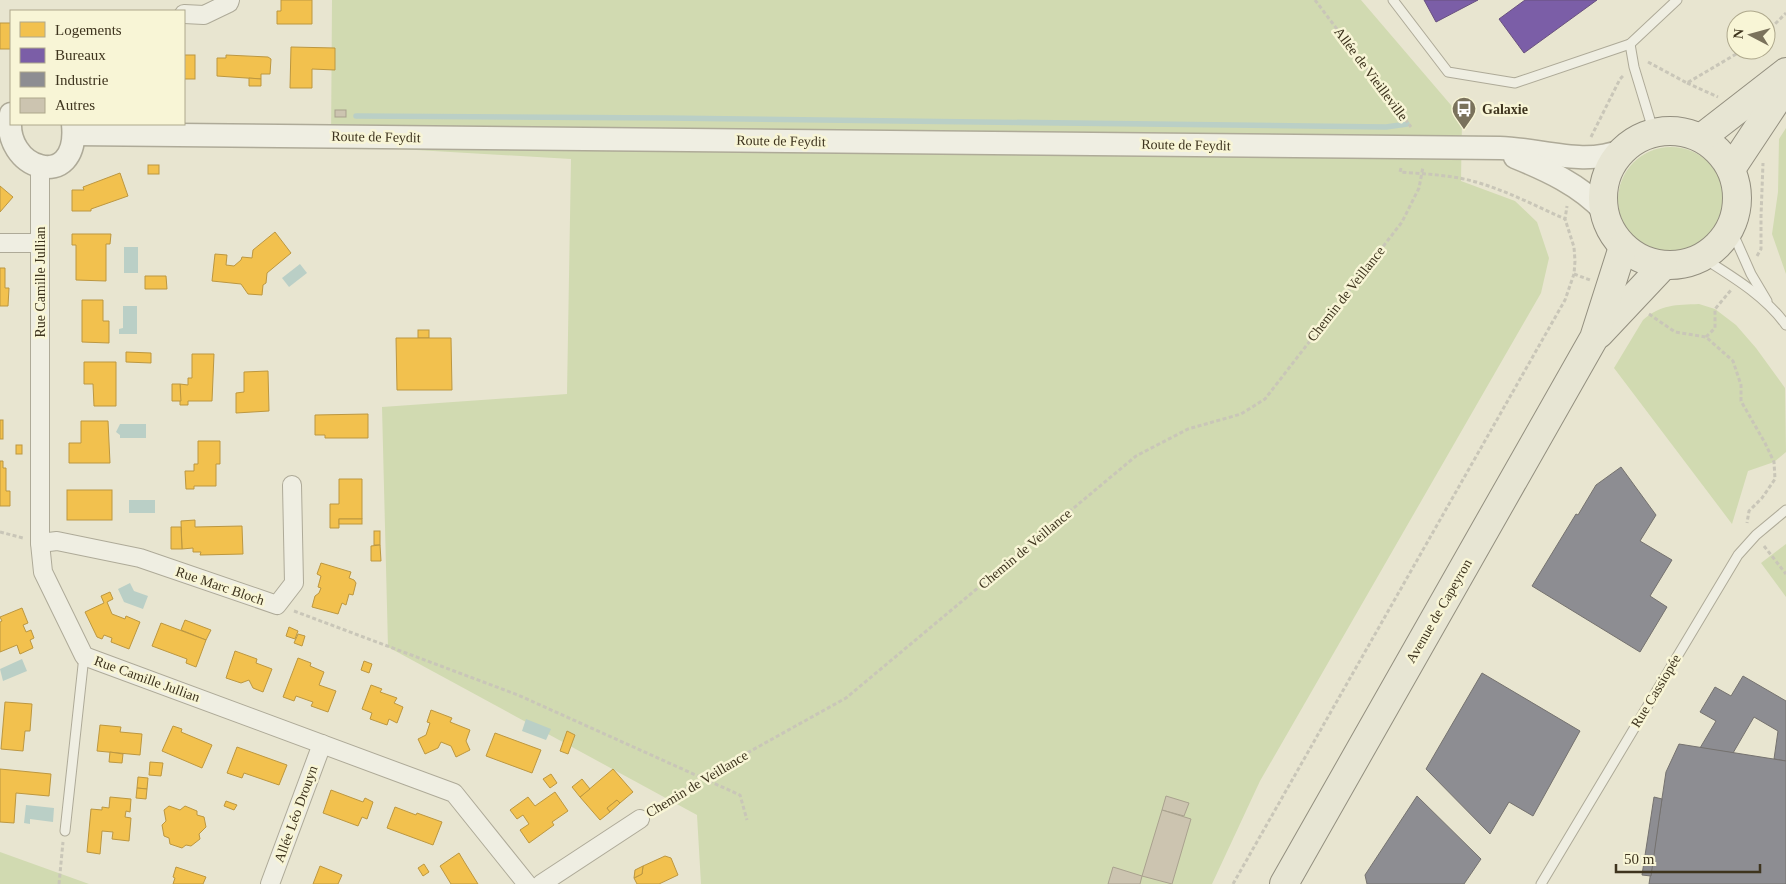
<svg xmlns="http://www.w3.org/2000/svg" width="1786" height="884" font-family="'Times New Roman',serif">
  <rect width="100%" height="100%" fill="#e8e5d0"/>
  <!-- green -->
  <g fill="#d1dab1">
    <polygon points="332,0 1361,0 1462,118 1461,181 1515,201 1537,222 1549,258 1541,293 1260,781 1212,884 701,884 697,815 388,647 382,407 567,394 571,159 331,145"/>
    <polygon points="1786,128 1786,274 1772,234 1778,192 1779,139"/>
    <circle cx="1671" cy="200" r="53"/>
    <path d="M1699,304L1715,309L1736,325L1756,348L1785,388L1786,452L1774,462L1748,471L1732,524L1614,368L1643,320C1661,304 1676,305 1699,304Z"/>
    <polygon points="1786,544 1786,597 1761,563"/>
    <polygon points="0,852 89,884 0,884"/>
  </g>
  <!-- water -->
  <g fill="#bacfc6">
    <rect x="124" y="247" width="14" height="26"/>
    <polygon points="300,264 307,273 289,287 282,278"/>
    <polygon points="123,306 137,306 137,334 119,334 119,329 123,328"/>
    <polygon points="120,424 146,424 146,438 120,438 120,435 116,432"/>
    <rect x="129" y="500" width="26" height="13"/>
    <polygon points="130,583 134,591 148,596 143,609 124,602 118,589"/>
    <polygon points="22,659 27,671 3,681 0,669"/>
    <polygon points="526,719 551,729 546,740 522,731"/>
    <polygon points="26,805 54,808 53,822 30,819 30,824 24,823"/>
  </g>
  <!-- homes -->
  <g fill="#f2c14e" stroke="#bc9740">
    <polygon points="281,0 312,0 312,24 277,24 277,11 281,11"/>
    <rect x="0" y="23" width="11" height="26"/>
    <polygon points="291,47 335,48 335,70 312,69 312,88 290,88"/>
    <rect x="184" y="55" width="11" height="24"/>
    <polygon points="226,55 268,57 271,59 270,74 261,74 261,79 217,76 217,58 226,58"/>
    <polygon points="249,78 261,79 261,86 249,86"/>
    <rect x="148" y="165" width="11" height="9"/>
    <polygon points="120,173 128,196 91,209 91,211 72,211 72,190 84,190 83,187"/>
    <polygon points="0,186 13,197 0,212"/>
    <polygon points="275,232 291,253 267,273 266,283 263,285 262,295 248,294 241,284 212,281 215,254 227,255 226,265 234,266 241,260 242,257 252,258 253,250"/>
    <polygon points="72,234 111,234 110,244 106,244 106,281 76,280 76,245 72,245"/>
    <polygon points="0,268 5,268 5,288 9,288 8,306 0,306"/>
    <polygon points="145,276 166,276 167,289 145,289"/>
    <polygon points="82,300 103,300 103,321 109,321 109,343 82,342"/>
    <rect x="418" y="330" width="11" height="8"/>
    <polygon points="396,338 451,338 452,390 397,390"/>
    <polygon points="126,352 151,353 151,363 126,362"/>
    <polygon points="192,354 214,354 212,401 188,401 188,405 180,405 180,384 188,385 188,378 192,378"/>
    <polygon points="84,362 116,362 116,406 94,406 93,384 84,384"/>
    <polygon points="268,371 269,411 236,413 236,393 244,392 244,372"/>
    <polygon points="172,384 180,384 181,401 172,401"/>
    <polygon points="368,414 368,438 325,438 325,435 315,435 315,415"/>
    <rect x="0" y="420" width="3" height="19"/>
    <polygon points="81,421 108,421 110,463 69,463 69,443 81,443"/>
    <polygon points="198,441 220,441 220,464 216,464 216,486 194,486 194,489 186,489 185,471 194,471 194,464 198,464"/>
    <rect x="16" y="445" width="6" height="9"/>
    <polygon points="0,461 3,461 3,468 6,468 6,491 10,491 10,506 0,506"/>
    <polygon points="339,479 362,479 362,519 339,519 339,528 330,528 330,504 339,504"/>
    <rect x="67" y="490" width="45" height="30"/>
    <rect x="339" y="519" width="23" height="5"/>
    <polygon points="195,520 195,527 242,526 243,554 200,555 201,552 193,552 193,548 182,549 181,521"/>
    <polygon points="171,527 181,527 182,549 171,549"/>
    <rect x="374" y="531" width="6" height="14"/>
    <polygon points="380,545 381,561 371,561 371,546"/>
    <polygon points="321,563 351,572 349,578 354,580 356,583 353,595 349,594 346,605 342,603 338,614 312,607 315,596 319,593 321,588 318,587 321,576 317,574"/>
    <polygon points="110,592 113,599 107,602 112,614 125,619 126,616 140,622 129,649 111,642 112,638 104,635 102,639 97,637 85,612 104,603 101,596"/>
    <polygon points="22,608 28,623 23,625 26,632 31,630 34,638 30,640 33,648 20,654 17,645 0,652 0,622 2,621 0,617"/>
    <polygon points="185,620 211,630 206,640 181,630"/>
    <polygon points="161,623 206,640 196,667 186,663 187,659 152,646"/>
    <polygon points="289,627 298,631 295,639 286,636"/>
    <polygon points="298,634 305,636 302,646 294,643"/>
    <polygon points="235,651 257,659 256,663 272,669 263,692 253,688 249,680 241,683 226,678"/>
    <polygon points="298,658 311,663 310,666 324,672 319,685 336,691 328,712 311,706 313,702 296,696 294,701 283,697"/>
    <polygon points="364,661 372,664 369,673 361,670"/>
    <polygon points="371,685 382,689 380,692 397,698 394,703 403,707 397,723 389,719 387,725 370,719 372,713 362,709"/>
    <polygon points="5,702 32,704 30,731 25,731 23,751 1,749"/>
    <polygon points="431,710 452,718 450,722 470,730 466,741 470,750 456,757 451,746 441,742 438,748 425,754 418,739 426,735 430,723 427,722"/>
    <polygon points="100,725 121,727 120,732 142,734 140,755 97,751"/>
    <polygon points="173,726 182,729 181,732 212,745 202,768 162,751"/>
    <polygon points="567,731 575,735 568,754 560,751"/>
    <polygon points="495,733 541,750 532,773 486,756"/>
    <polygon points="237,747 287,765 279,785 244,773 242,778 227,773"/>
    <polygon points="110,752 123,754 122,763 109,762"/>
    <polygon points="150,762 163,763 161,776 149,775"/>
    <polygon points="0,769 51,774 49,796 16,793 14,823 0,822"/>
    <polygon points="613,769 633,792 620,803 617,800 607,808 610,812 600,820 580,797"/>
    <polygon points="551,774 557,783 550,788 543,779"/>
    <polygon points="138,777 148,778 147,789 137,788"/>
    <polygon points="582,779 590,789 580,797 572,787"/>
    <polygon points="137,788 147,789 146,799 136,798"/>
    <polygon points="331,790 363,802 365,798 373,802 367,819 362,817 358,826 323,813"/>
    <polygon points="555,792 568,811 552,822 554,825 529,843 520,830 529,824 523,815 517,819 510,810 528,797 535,806"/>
    <polygon points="110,797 131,799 130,812 126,811 125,817 131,818 129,841 112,839 113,832 102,831 100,854 87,852 91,809 102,810 102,807 109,808"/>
    <polygon points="617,800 620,803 610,812 607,808"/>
    <polygon points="226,801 237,805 234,810 224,806"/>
    <polygon points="169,806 180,810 185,806 197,811 197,815 204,817 206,827 199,834 200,839 191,846 186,845 182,848 170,844 169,838 164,836 162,825 166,821 164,810"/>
    <polygon points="395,807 416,815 417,813 442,822 433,845 387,828"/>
    <polygon points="459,853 465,863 478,884 451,884 440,866"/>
    <polygon points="665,856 671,858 678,875 659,884 637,884 634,878 642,874 643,866"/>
    <polygon points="424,864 429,872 423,876 418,868"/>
    <polygon points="320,866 342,875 338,884 313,884"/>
    <polygon points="643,866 642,874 634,878 635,870"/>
    <polygon points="176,867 206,877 203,884 173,884 175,878 173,877"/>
  </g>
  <!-- offices -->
  <g fill="#7b5ea7" stroke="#69517e">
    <polygon points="1424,0 1478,0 1436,22"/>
    <polygon points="1525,0 1597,0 1524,53 1499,19"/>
  </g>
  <!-- industry -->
  <g fill="#8d8d92" stroke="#75726f">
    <polygon points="1621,467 1656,515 1640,541 1672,560 1650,596 1667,607 1640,652 1532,586 1576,514 1578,515 1596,485"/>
    <polygon points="1482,673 1580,731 1533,816 1509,802 1490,834 1426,769"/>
    <polygon points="1743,676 1786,701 1786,761 1774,759 1778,731 1754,717 1733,753 1700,748 1716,721 1700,712 1715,687 1731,696"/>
    <polygon points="1679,744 1786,761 1786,884 1649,884 1666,772"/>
    <polygon points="1417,796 1481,859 1464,884 1367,884 1365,875"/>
    <polygon points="1654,797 1662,799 1651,876 1642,875"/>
  </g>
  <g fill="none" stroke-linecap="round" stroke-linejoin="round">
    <!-- stream -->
    <polyline stroke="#bacfc6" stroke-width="5.5" points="356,116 666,118 1386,127 1407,124"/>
  </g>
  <!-- building -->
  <g fill="#ccc4b0" stroke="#a9a18e">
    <rect x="335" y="110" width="11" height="7"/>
    <polygon points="1166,796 1189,803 1184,816 1162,810"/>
    <polygon points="1162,810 1191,819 1172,884 1142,876"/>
    <polygon points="1113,867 1142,876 1140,884 1108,884"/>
  </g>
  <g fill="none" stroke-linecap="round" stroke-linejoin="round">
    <defs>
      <g id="service">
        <polyline points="1393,0 1448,72 1515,83 1630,44 1677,0"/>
        <polyline points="1630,44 1634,67 1654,133"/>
        <polyline points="1731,229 1751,274 1767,301"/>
        <path d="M1703,258C1733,277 1765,296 1786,325"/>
        <polyline points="65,831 84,656"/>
        <polyline points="1541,884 1738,555 1756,535 1786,510"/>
      </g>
      <g id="minor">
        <polyline points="184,14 204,15 229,3 230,0"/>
        <polyline points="40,168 40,543 43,572 84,656 454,793 527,884"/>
        <polyline points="0,243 40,243"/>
        <polyline points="40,543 57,541 140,558 277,605 294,583 292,485"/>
        <polyline points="270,884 322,744"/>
        <polyline points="541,884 640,819"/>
      </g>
      <g id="tertiary">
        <path d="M11,114C0,170 80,194 73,124"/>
        <path d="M74,134L1500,148C1542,149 1583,167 1623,150"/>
        <path d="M1515,157C1547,170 1580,185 1604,211"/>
      </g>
      <g id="primary">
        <circle cx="1670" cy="198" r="67"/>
        <polyline points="1701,138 1786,72"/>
        <polyline points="1731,169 1786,86"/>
        <polyline points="1599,334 1663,266"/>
        <polyline points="1284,884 1594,338 1623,247"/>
      </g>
    </defs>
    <!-- service casing -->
    <use href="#service" stroke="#aeaa98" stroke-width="11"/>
    <!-- minor casing -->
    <use href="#minor" stroke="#aeaa98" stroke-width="20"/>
    <!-- tertiary casing -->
    <use href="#tertiary" stroke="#aeaa98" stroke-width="25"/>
    <!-- primary casing -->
    <use href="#primary" stroke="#938f7f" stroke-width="30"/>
    <!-- path -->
    <g stroke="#c9c6b8" stroke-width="3" stroke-dasharray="4 2.5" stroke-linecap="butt">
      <polyline points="1315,0 1411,127"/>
      <polyline points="1766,33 1786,13"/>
      <polyline points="1648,62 1687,83 1743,50"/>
      <polyline points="1687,83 1718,97"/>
      <polyline points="1591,137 1620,79 1623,76"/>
      <path d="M1401,168L1400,172C1426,174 1452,175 1476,182C1507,191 1536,206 1565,219"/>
      <polyline points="1757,256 1761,249 1761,216 1763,163"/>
      <polyline points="1574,274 1590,280"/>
      <polyline points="1649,314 1675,332 1706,337 1733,361 1741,385 1741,401 1765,443 1774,462 1775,479 1762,498 1749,511 1747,523"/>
      <polyline points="1706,337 1715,328 1715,309 1731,290"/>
      <polyline points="0,532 23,538"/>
      <polyline points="1764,546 1786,574"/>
      <polyline points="294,611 518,695 740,795 747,820"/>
      <polyline points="653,810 702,778 846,698 1136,456 1188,429 1241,414 1265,399 1402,222 1419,188 1423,167"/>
      <polyline points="59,884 63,842"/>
      <polyline points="1233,884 1565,300 1574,274 1575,261 1574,247 1565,219 1567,206"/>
    </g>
    <!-- service -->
    <use href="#service" stroke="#efeee2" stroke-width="9"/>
    <!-- minor -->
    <use href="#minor" stroke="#efeee2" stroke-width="18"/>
    <!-- tertiary -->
    <use href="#tertiary" stroke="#efeee2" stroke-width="22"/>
    <!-- primary -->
    <use href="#primary" stroke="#e7e5d3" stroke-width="28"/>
  </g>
  <!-- icons -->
  <defs>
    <symbol id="bus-pin" viewBox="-11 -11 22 30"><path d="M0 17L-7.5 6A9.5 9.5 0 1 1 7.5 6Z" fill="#7a725c" stroke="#f8f5d6"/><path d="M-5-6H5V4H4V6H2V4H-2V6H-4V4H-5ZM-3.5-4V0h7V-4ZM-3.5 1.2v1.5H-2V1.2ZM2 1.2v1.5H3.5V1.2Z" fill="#fff"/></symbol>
  </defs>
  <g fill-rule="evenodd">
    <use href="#bus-pin" x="1450" y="95" width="28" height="38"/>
  </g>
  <g text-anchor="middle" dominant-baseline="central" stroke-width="5" stroke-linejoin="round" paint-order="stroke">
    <!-- street labels -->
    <g font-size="14" fill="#3e341e" stroke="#f8f5d6">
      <text transform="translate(1371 74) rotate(53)">Allée de Vieilleville</text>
      <text transform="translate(376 137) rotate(1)">Route de Feydit</text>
      <text transform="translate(781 141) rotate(1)">Route de Feydit</text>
      <text transform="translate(1186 145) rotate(1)">Route de Feydit</text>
      <text transform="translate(40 282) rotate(-90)">Rue Camille Jullian</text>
      <text transform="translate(1346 294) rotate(-52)">Chemin de Veillance</text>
      <text transform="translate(1025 549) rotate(-40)">Chemin de Veillance</text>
      <text transform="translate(220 586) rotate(19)">Rue Marc Bloch</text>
      <text transform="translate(1439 611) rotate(-60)">Avenue de Capeyron</text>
      <text transform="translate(147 679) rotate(20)">Rue Camille Jullian</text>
      <text transform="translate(1656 691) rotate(-59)">Rue Cassiopée</text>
      <text transform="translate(697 784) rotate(-31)">Chemin de Veillance</text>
      <text transform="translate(296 814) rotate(-70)">Allée Léo Drouyn</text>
    </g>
    <!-- poi labels -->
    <g font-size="14" font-weight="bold" fill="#3e341e" stroke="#f8f5d6" text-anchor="start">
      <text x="1482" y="109">Galaxie</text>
    </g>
  </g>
  <!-- legend -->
  <rect x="10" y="10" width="175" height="115" fill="#f8f5d6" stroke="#aea88c"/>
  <rect x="20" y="22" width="25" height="15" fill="#f2c14e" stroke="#aea88c"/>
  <text x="55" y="35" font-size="15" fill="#3e341e">Logements</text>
  <rect x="20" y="48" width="25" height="15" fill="#7b5ea7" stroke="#aea88c"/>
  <text x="55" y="60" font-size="15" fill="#3e341e">Bureaux</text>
  <rect x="20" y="72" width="25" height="15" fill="#8d8d92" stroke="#aea88c"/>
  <text x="55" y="85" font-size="15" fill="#3e341e">Industrie</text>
  <rect x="20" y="98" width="25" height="15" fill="#ccc4b0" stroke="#aea88c"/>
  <text x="55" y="110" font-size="15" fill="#3e341e">Autres</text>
  <!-- north arrow -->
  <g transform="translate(1751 35) rotate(276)"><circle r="24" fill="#f8f5d6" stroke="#aea88c"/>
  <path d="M0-4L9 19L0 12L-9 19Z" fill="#7a725c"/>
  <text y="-8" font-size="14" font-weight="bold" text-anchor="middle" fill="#3e341e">N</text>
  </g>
  <!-- scale -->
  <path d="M1616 864v8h144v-8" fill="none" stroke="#3e341e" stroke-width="2.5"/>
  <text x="1624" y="864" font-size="15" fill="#3e341e" stroke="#f8f5d6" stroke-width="4" paint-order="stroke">50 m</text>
</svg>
